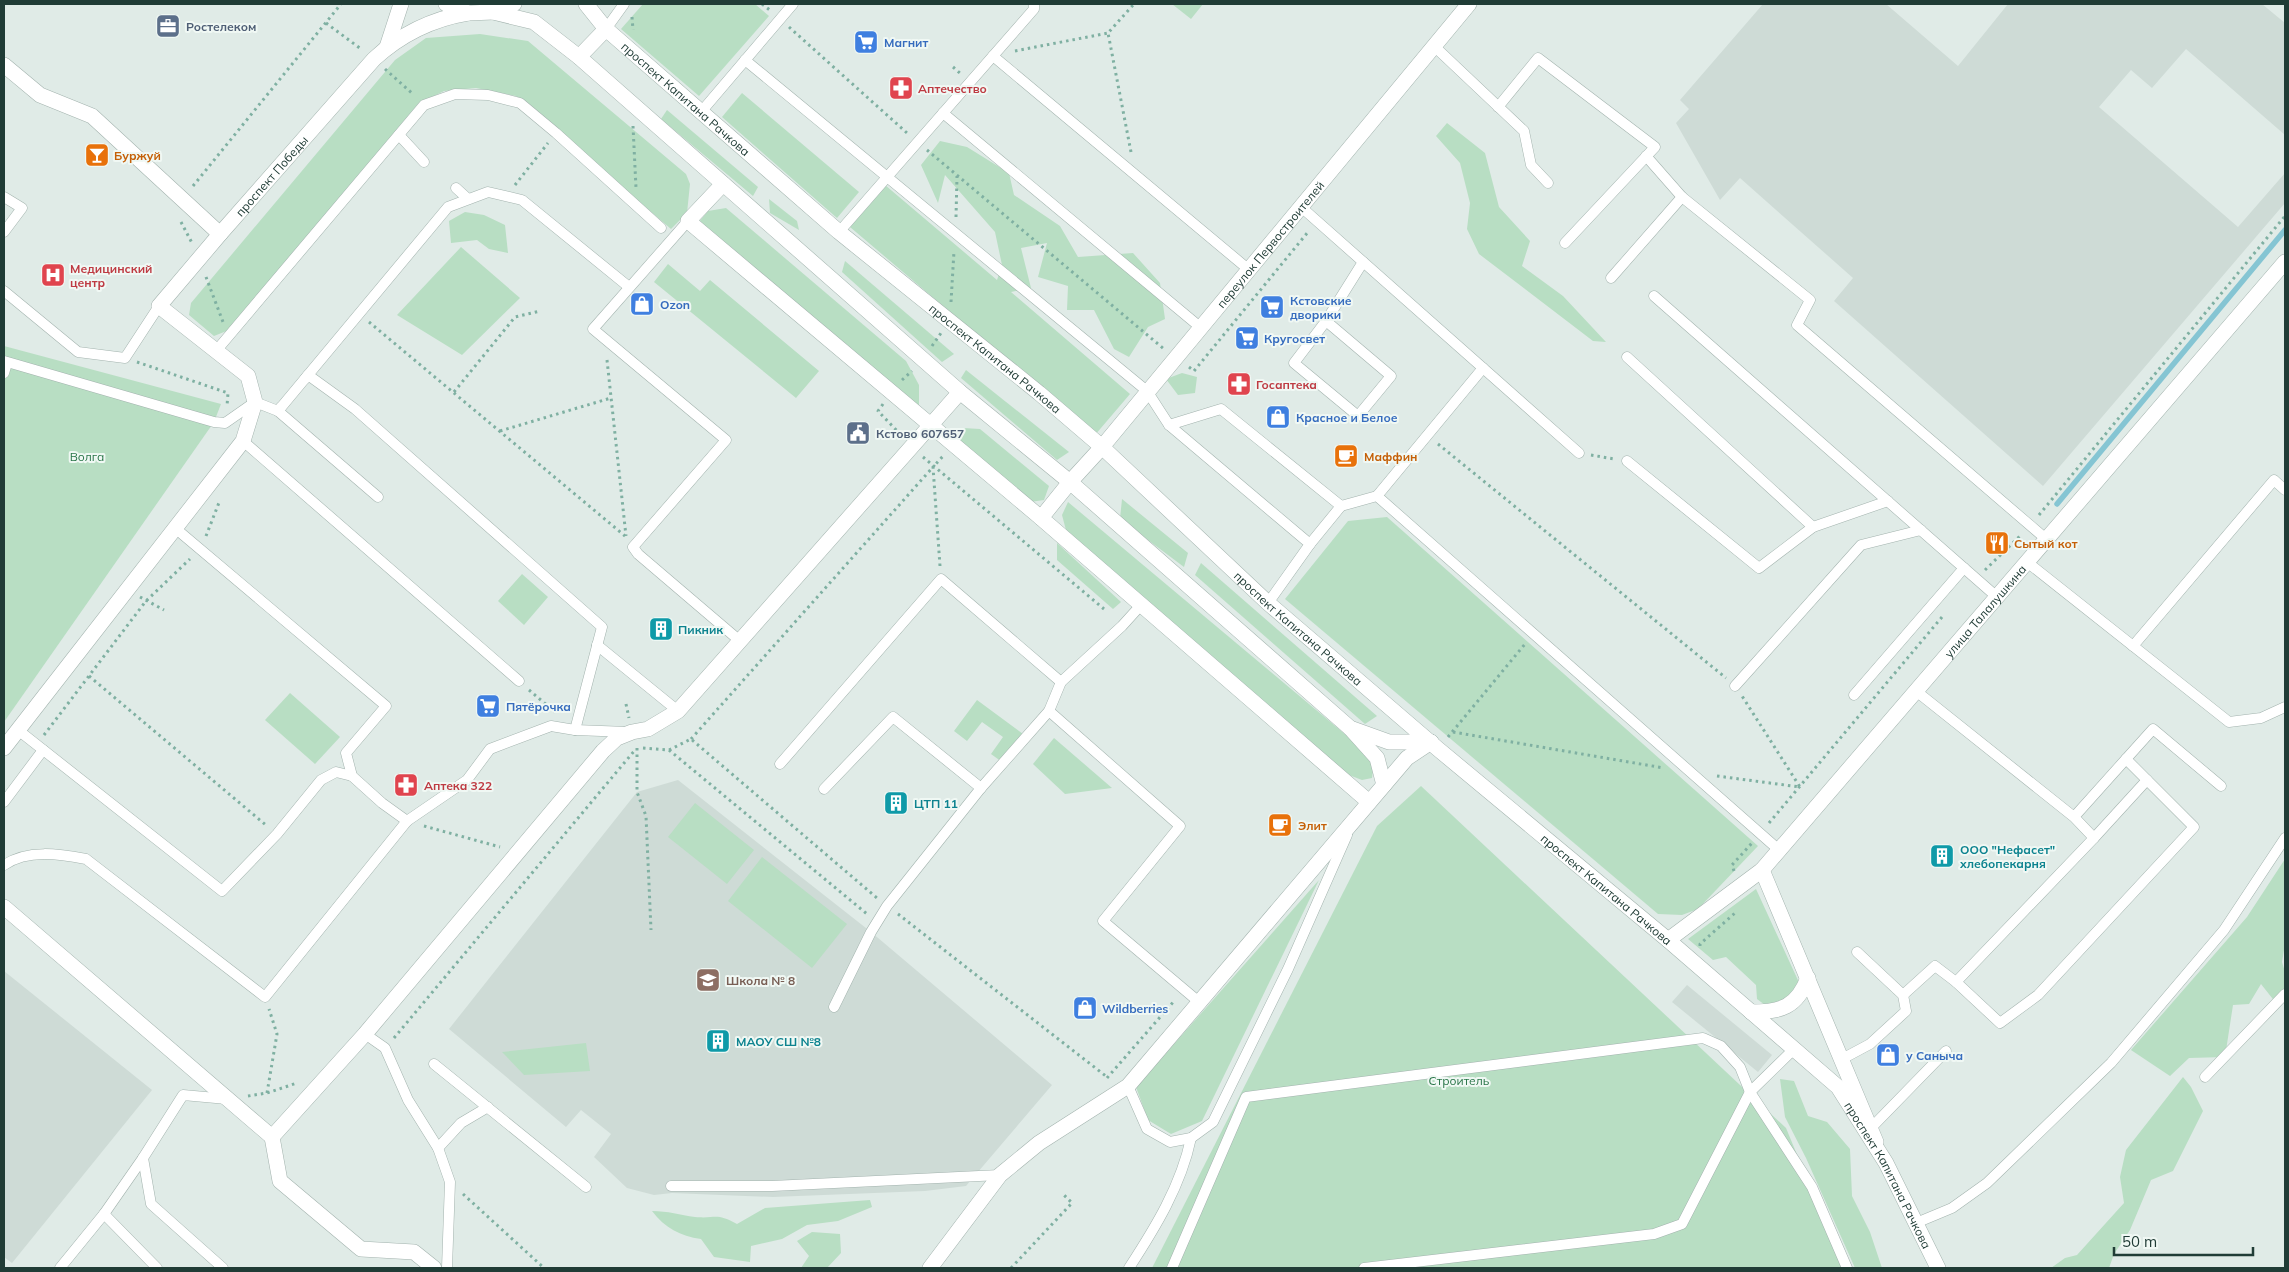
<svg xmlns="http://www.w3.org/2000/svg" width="2289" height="1272" font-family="Mulish,sans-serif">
  <rect width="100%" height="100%" fill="#e0ebe7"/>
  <!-- built -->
  <g fill="#cedbd6">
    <polygon points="1763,4 1886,4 1958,66 2008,4 2262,4 2285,23 2285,135 2186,49 2152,88 2131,70 2099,107 2238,227 2285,173 2285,203 2043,486 1834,301 1853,278 1740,178 1720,200 1676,123 1689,109 1680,100"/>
    <polygon points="678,780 871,932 1052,1085 966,1186 925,1191 773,1197 672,1193 654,1195 627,1188 594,1157 611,1134 581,1110 566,1127 449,1029 637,792"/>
    <polygon points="4,971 152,1090 12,1263 4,1257"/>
    <polygon points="1687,985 1772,1055 1758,1072 1672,1002"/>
  </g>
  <!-- green -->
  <g fill="#b8dec3">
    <polygon points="643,4 755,4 769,16 699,96 621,29"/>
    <polygon points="1172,4 1203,4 1191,19"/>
    <polygon points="480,34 528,41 686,174 690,184 687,213 671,229 516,96 476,88 444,91 418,104 229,330 214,336 189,315 191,303 395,60 426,38"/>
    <polygon points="742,93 859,192 837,218 722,117"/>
    <polygon points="667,110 758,187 753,196 661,119"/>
    <polygon points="1447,123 1485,153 1499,207 1530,241 1522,266 1563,296 1606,342 1593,341 1479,254 1467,229 1470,203 1460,163 1436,136"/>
    <polygon points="940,141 967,147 1009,173 1014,195 1060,226 1078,257 1133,253 1160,283 1165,319 1148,327 1129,357 1114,349 1094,310 1067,310 1068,286 1038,277 1047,243 1021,248 1031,288 1011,292 1130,394 1095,435 850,227 885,185 997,280 1002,265 995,232 945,175 938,203 921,165"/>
    <polygon points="769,199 797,221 799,230 770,213"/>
    <polygon points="726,208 906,361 919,385 919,408 699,222 708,211"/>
    <polygon points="465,212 484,215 505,225 508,253 489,249 477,240 451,243 449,221"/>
    <polygon points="461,247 520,298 462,355 397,315"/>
    <polygon points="845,261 954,354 942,362 842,272"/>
    <polygon points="668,264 700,291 710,280 819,371 796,398 654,282"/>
    <polygon points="4,346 221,404 214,422 4,722"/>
    <polygon points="966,370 1069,452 1057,460 961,378"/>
    <polygon points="1182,373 1197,377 1195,393 1178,395 1166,379"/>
    <polygon points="963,428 980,429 1049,486 1044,500 1030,502 945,431"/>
    <polygon points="1122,499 1188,553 1184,567 1120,519"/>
    <polygon points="1068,502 1365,751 1374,763 1372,778 1362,780 1349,775 1067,534 1062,515"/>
    <polygon points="1387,517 1758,846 1698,909 1682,915 1658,914 1285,599 1348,521"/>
    <polygon points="1057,543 1121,602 1113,609 1057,560"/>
    <polygon points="1201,563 1377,716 1365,724 1195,575"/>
    <polygon points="522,574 548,597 524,625 498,601"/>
    <polygon points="290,693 340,737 315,764 265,720"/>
    <polygon points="977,700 1023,734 1002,762 991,754 1003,737 982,722 967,741 954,731"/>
    <polygon points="1054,738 1112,788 1065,794 1033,764"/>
    <polygon points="1421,786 1786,1128 1844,1268 1152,1268 1377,826"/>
    <polygon points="695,803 754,850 727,884 668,837"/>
    <polygon points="762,857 847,924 812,968 728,901"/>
    <polygon points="2285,859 2285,944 2282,962 2285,972 2285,999 2276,1003 2261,984 2249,1004 2233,1005 2225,1057 2189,1058 2170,1076 2131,1050 2247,917"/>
    <polygon points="1319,880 1202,1121 1171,1134 1148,1120 1136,1087"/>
    <polygon points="1756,889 1802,989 1769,1008 1757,999 1756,985 1726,957 1713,960 1688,939"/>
    <polygon points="586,1043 590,1071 524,1075 502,1052"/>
    <polygon points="2183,1077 2191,1087 2203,1111 2173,1171 2151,1180 2130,1230 2114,1254 2109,1268 2051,1268 2065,1258 2077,1255 2124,1203 2120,1177 2126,1150"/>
    <polygon points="1780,1079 1794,1081 1808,1116 1827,1122 1850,1149 1852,1196 1870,1232 1882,1268 1855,1268 1806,1158 1785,1117"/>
    <path d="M870,1200L872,1207L838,1221L807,1225L782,1239L751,1246L750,1262L714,1257L701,1239C680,1236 665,1228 652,1211C668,1211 680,1215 695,1217C717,1219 715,1212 737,1224L765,1208Z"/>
    <polygon points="812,1232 840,1234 841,1253 827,1268 801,1268 809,1256 797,1241"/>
  </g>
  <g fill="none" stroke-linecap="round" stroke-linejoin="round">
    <!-- stream -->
    <polyline stroke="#85c5d3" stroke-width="5.5" points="2057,504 2285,230"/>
    <defs>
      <g id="service">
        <polyline points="606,29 624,4"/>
        <polyline points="1434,46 1524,131 1531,165 1548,183"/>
        <polyline points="993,56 1248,269"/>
        <polyline points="745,60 1147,391 1169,425 1310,544 1268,603"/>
        <polyline points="1498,107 1538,58 1655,147 1565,243"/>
        <polyline points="701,112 793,4"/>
        <polyline points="943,113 1200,327"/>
        <polyline points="399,135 424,162"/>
        <polyline points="456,188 468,199"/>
        <polyline points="4,197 22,208 4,232"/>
        <polyline points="1682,197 1810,300 1797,325 2046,539"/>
        <polyline points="1300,206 1579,453"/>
        <polyline points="688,221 593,329 726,440 633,547 638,554 740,641"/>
        <polyline points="839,232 1034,9 1034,4"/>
        <polyline points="1611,278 1682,197 1646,156"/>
        <polyline points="4,291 78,352 125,358 159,306"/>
        <polyline points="1654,296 1997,597"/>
        <polyline points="1326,321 1391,376 1358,416 1294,363 1326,321 1363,262"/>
        <polyline points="216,351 424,105 455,94 488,95 520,103 556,133 661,228"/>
        <polyline points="1627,357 1813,527"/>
        <polyline points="4,361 214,422 225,423 255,402 278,411 448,207 488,192 522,200 629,287"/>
        <polyline points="4,373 7,363"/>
        <polyline points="305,379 308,375 355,409 602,627 575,730"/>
        <polyline points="281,407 278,411 378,497"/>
        <polyline points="1169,425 1221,409 1341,506 1377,496 1779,850"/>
        <polyline points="243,441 519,681"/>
        <polyline points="1627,461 1759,568 1813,527 1888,501"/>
        <polyline points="1377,496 1483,368"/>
        <polyline points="175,528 386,706 346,753 352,776 382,803 407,821 467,780 490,749 551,726 575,730 628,732"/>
        <polyline points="1310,544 1341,506"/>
        <polyline points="2027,562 2229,722 2261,718 2285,707"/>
        <polyline points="597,645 678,711"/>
        <polyline points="2133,646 2274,480 2285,490"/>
        <polyline points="1735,686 1861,545 1921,530"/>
        <polyline points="1916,691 2074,817 2094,838 1956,982 2000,1023 2038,995 2194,827 2126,759 2074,817"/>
        <polyline points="1854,695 1964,568"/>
        <polyline points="1049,711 1180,826 1103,921 1199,1002"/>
        <polyline points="18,730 222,891 277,834 321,780 336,772 352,776"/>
        <polyline points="2126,759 2153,729 2221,786"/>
        <polyline points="780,764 941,579 1061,682"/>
        <polyline points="824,789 893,717 981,788"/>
        <polyline points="4,802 43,750"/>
        <polyline points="2094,838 2147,780"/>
        <path d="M4,865C28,849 59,854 86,859L265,997L407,821"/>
        <polyline points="1903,995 1935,966 1956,982"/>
        <polyline points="834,1007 871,932 887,906 981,788 1049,711 1061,682 1122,626 1141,605"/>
        <polyline points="365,1034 385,1048 408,1100 438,1148 450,1182 447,1268"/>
        <polyline points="1842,1059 1870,1044 1906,1011 1903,995 1857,952"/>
        <polyline points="434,1064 586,1187"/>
        <polyline points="2205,1077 2285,994"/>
        <polyline points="1128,1086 1147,1129 1170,1142 1191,1138 1213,1122 1288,969 1347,835"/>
        <polyline points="1871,1128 1946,1051"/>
        <polyline points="438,1148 461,1123 488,1107"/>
        <polyline points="143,1158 104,1214 157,1268"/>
        <polyline points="671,1186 772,1186 1000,1175"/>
        <polyline points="1916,1223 1952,1208 1987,1183 2111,1063 2224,930 2285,838"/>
        <polyline points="60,1268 104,1214"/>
        <polyline points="223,1268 151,1204 143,1158 183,1095 227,1099"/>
        <path d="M1129,1268C1155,1228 1181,1186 1191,1138"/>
        <polyline points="1172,1268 1246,1097 1703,1038 1721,1046 1740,1067 1750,1092 1812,1187 1847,1268"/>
        <polyline points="1364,1268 1654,1234 1682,1224 1750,1092 1794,1049"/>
      </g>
      <g id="minor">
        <polyline points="387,47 401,4"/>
        <polyline points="4,65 40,95 92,116 220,234"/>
        <polyline points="723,184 688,221 1041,518"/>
        <polyline points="1350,728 1377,758 1384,785"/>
        <path id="s1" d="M4,748L243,441L255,402L248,376L159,306L220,234L374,59C401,34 432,19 468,13"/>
        <path id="s2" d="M1369,802L1041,518L1070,482L1102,447L1469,4"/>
        <polyline points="1762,870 1876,1142"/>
        <polyline points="4,907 272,1137"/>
        <path id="s3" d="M1668,940L1762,870L2285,262"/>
        <path d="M1751,1012C1781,1012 1797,1007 1808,978"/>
        <polyline points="434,1268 414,1252 361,1249 280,1181 272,1137 365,1034 603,751 617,738 632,732 648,729 678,711 960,392"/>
        <polyline points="930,1268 1000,1175 1039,1143 1128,1086 1407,758 1431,742"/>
      </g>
      <g id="tertiary">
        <polyline points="446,4 468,13 493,12 514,4"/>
        <path id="s4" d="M586,4L606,29L839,232L1039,393L1102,447L1268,603L1438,749L1668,940L1838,1087L1886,1163L1938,1268"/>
        <polyline points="493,12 534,22 579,57 960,392 1070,482 1350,728 1389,742 1431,742"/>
        <polyline points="579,57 606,29"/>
      </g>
    </defs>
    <!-- service casing -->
    <use href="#service" stroke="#a3b3ae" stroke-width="11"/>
    <!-- minor casing -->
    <use href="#minor" stroke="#a3b3ae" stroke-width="16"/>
    <!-- tertiary casing -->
    <use href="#tertiary" stroke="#a3b3ae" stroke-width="16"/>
    <!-- path -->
    <g stroke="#7fb0a2" stroke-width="3" stroke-dasharray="2.5 4" stroke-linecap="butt">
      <polyline points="762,4 771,11"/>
      <polyline points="632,17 633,30"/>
      <polyline points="326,23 361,49"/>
      <polyline points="789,27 907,133"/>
      <polyline points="1015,51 1108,33"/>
      <polyline points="953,67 961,74"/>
      <polyline points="385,69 414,95"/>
      <polyline points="633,126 636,188"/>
      <polyline points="927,150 1164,349"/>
      <polyline points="1131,152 1108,33 1134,4"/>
      <polyline points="515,185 548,143"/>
      <polyline points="193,186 341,4"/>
      <polyline points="956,217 957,176"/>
      <polyline points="181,222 192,243"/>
      <polyline points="206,277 223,322"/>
      <polyline points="951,302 954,251"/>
      <polyline points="369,322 625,536"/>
      <polyline points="932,346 941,333"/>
      <polyline points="607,360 626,536"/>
      <polyline points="137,362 228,393 227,406"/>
      <polyline points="1189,367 1194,371 1308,232"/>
      <polyline points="902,380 912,371"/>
      <polyline points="454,392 515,317 540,311"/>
      <polyline points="883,404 878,411 901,435"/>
      <polyline points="500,431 611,398"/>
      <polyline points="1438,444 1726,678"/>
      <polyline points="1591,455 1614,459"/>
      <polyline points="923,457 1104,609"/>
      <polyline points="2039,515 2285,216"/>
      <polyline points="206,536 220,500"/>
      <polyline points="940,566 933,467 944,455"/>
      <polyline points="1985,570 2022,534"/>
      <polyline points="140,597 164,610"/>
      <polyline points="89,676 267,826"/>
      <polyline points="529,690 555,712"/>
      <polyline points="626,704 629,718"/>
      <polyline points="1453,732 1664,768"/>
      <polyline points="44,735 146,601 190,559"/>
      <polyline points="1448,737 1525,644"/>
      <polyline points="691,739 933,467"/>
      <polyline points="637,748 637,792 646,816 651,930"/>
      <polyline points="643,748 669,750 867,914"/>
      <polyline points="669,750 691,739 877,898"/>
      <polyline points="1717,776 1800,787 1742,696"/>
      <polyline points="1769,823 1942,617"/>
      <polyline points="424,826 500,847"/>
      <polyline points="1734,871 1732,865 1752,843"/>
      <polyline points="898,914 1107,1077"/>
      <polyline points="1700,946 1700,944 1735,913"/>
      <polyline points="394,1038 635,750"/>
      <polyline points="1107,1078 1175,1000"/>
      <polyline points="267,1093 277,1034 269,1009"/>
      <polyline points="248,1096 267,1093 297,1083"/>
      <polyline points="463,1194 544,1268"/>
      <polyline points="1011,1268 1072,1203 1064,1195"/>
    </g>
    <!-- service -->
    <use href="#service" stroke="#fff" stroke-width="10"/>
    <!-- minor -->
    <use href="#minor" stroke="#fff" stroke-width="15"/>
    <!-- tertiary -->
    <use href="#tertiary" stroke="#fff" stroke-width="15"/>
  </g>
  <!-- icons -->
  <defs>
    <symbol id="office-square" viewBox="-11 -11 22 22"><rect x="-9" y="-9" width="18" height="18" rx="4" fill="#5c6f8a" stroke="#f0f8f4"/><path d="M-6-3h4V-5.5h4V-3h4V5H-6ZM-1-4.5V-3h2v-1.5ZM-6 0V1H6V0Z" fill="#fff"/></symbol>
    <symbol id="supermarket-square" viewBox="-11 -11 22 22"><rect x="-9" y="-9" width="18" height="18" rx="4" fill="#3f7fe0" stroke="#f0f8f4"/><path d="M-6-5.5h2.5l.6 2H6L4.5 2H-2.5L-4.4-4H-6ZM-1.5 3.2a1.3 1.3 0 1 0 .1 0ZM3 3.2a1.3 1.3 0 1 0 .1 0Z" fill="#fff"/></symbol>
    <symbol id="pharmacy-square" viewBox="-11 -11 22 22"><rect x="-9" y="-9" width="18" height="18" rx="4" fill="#e0444e" stroke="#f0f8f4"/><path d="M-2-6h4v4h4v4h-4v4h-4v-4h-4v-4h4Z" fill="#fff"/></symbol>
    <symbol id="bar-square" viewBox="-11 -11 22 22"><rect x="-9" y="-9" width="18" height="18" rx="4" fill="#e8710a" stroke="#f0f8f4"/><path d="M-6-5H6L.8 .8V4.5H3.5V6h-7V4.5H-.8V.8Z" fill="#fff"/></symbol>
    <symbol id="hospital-square" viewBox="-11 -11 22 22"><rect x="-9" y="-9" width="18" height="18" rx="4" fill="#e0444e" stroke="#f0f8f4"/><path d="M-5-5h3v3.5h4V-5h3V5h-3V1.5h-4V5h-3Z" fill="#fff"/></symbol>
    <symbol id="shop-square" viewBox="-11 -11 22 22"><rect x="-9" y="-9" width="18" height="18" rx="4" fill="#3f7fe0" stroke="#f0f8f4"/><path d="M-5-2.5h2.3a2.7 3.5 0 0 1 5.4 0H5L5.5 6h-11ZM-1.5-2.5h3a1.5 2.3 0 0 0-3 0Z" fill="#fff"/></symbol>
    <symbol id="civic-square" viewBox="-11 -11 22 22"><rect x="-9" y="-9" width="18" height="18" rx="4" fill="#5c6f8a" stroke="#f0f8f4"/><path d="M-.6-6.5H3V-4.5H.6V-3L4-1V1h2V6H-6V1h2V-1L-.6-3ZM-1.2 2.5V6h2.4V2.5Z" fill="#fff"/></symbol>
    <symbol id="cafe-square" viewBox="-11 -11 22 22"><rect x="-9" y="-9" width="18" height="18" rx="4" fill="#e8710a" stroke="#f0f8f4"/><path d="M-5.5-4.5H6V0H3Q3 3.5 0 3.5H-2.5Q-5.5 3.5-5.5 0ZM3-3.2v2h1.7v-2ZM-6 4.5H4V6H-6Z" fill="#fff"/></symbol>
    <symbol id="restaurant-square" viewBox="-11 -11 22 22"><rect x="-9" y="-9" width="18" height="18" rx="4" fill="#e8710a" stroke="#f0f8f4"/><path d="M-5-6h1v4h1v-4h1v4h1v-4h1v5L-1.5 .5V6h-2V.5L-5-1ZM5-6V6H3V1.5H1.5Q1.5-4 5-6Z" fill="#fff"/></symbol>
    <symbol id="building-square" viewBox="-11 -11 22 22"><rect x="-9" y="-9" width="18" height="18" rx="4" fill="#0f9aa8" stroke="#f0f8f4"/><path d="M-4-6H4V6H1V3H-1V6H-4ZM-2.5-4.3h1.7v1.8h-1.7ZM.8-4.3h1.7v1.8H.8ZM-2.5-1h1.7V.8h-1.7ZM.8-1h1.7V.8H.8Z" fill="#fff"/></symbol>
    <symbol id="school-square" viewBox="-11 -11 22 22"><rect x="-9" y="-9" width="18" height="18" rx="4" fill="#8d6e63" stroke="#f0f8f4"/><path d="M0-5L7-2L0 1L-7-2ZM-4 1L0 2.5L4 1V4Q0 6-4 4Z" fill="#fff"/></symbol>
  </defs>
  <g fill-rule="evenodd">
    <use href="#office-square" x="154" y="12" width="28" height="28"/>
    <use href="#supermarket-square" x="852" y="28" width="28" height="28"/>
    <use href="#pharmacy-square" x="887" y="74" width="28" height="28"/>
    <use href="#bar-square" x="83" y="141" width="28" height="28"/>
    <use href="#hospital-square" x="39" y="261" width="28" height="28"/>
    <use href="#shop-square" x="628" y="290" width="28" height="28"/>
    <use href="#supermarket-square" x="1258" y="293" width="28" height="28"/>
    <use href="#supermarket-square" x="1233" y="324" width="28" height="28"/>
    <use href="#pharmacy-square" x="1225" y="370" width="28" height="28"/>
    <use href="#shop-square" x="1264" y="403" width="28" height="28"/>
    <use href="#civic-square" x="844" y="419" width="28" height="28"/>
    <use href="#cafe-square" x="1332" y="442" width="28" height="28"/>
    <use href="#restaurant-square" x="1983" y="529" width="28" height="28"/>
    <use href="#building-square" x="647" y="615" width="28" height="28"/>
    <use href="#supermarket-square" x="474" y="692" width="28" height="28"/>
    <use href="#pharmacy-square" x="392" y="771" width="28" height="28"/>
    <use href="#building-square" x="882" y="789" width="28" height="28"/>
    <use href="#cafe-square" x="1266" y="811" width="28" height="28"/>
    <use href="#building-square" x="1928" y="842" width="28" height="28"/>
    <use href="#school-square" x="694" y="966" width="28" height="28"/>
    <use href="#shop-square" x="1071" y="994" width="28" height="28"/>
    <use href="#building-square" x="704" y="1027" width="28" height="28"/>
    <use href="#shop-square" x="1874" y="1041" width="28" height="28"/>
  </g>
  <g text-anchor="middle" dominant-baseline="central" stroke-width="4" stroke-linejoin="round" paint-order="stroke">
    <!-- service labels -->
    <g font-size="12" font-weight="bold" fill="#4e5e75" stroke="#f0f8f4" text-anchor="start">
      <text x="186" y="26">Ростелеком</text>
      <text x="876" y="433">Кстово 607657</text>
    </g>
    <!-- shop labels -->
    <g font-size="12" font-weight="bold" fill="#366cbe" stroke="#f0f8f4" text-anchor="start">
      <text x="884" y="42">Магнит</text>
      <text x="1290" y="300">Кстовские<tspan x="1290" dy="14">дворики</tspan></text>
      <text x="660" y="304">Ozon</text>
      <text x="1264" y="338">Кругосвет</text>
      <text x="1296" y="417">Красное и Белое</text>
      <text x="506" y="706">Пятёрочка</text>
      <text x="1102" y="1008">Wildberries</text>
      <text x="1906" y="1055">у Саныча</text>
    </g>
    <!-- health labels -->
    <g font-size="12" font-weight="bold" fill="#be3a42" stroke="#f0f8f4" text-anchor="start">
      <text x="918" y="88">Аптечество</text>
      <text x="70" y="268">Медицинский<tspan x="70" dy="14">центр</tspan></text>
      <text x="1256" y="384">Госаптека</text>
      <text x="424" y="785">Аптека 322</text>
    </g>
    <!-- street labels -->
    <g font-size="12" fill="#203c36" stroke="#f0f8f4">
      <text stroke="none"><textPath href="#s4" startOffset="138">проспект Капитана Рачкова</textPath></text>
      <text stroke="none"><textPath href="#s1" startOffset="742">проспект Победы</textPath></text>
      <text stroke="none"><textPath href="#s2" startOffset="791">переулок Первостроителей</textPath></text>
      <text stroke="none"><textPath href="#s4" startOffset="542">проспект Капитана Рачкова</textPath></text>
      <text stroke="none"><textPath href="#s3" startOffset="459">улица Талалушкина</textPath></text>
      <text stroke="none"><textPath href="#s4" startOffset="948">проспект Капитана Рачкова</textPath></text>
      <text stroke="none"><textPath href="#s4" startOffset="1352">проспект Капитана Рачкова</textPath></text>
      <text stroke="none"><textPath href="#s4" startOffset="1758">проспект Капитана Рачкова</textPath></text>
    </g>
    <!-- food labels -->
    <g font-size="12" font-weight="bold" fill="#c56008" stroke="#f0f8f4" text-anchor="start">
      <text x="114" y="155">Буржуй</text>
      <text x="1364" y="456">Маффин</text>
      <text x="2014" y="543">Сытый кот</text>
      <text x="1298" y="825">Элит</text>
    </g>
    <!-- park labels -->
    <g font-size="12" fill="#297548" stroke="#f0f8f4">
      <text x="87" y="456">Волга</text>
      <text x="1459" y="1080">Строитель</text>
    </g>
    <!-- culture labels -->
    <g font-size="12" font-weight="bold" fill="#0d838f" stroke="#f0f8f4" text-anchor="start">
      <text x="678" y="629">Пикник</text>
      <text x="914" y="803">ЦТП 11</text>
      <text x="1960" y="849">ООО "Нефасет"<tspan x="1960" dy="14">хлебопекарня</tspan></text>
      <text x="736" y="1041">МАОУ СШ №8</text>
    </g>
    <!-- education labels -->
    <g font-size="12" font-weight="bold" fill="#785e54" stroke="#f0f8f4" text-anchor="start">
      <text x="726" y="980">Школа № 8</text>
    </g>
  </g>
  <!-- border -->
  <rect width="2289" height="1272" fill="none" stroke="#203c36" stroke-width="10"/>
  <!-- scale -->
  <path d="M2114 1247v8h139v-8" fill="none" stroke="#203c36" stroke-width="2.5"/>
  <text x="2122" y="1247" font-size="15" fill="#203c36" stroke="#f0f8f4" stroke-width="4" paint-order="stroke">50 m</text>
</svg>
